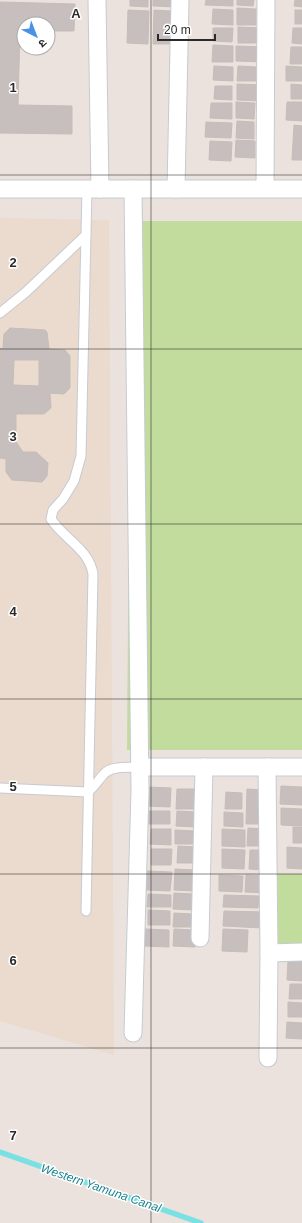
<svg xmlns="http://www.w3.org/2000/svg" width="302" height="1223" font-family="Arial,'Noto Sans Devanagari',sans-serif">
  <rect width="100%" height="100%" fill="#ebe2dd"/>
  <!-- education -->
  <polygon fill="#ebdace" points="0,218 109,220 114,1055 0,1021"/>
  <!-- green -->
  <g fill="#c2dc9e">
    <polygon points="131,221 302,221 302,750 127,750"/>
    <polygon points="277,874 302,874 302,944 276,944"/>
  </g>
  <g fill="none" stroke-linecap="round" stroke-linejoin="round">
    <!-- stream -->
    <polyline stroke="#79e1e3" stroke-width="5.5" points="0,1152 201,1223"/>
  </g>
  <!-- building -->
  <g fill="#c6bfbd" stroke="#c6bdb7" fill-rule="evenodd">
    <polygon points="130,0 148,0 148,7 130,6"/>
    <polygon points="153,0 177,0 176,7 153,6"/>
    <polygon points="206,0 233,0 233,6 205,5"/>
    <polygon points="237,0 254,0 253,6 237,5"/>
    <polygon points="295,0 302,0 302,7 294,6"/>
    <polygon points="0,2 75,4 74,31 48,31 48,24 24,24 24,31 20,31 18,105 72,106 72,134 0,133"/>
    <polygon points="237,8 256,9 256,25 237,25"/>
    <polygon points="213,9 233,10 233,25 212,24"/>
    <polygon points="128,10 149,11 148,44 127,43"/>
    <polygon points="154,10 171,11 170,44 153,44"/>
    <rect x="295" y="10" width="7" height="14"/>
    <polygon points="238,27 261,28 260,43 238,43"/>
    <polygon points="213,28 233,28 232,42 213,41"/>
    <polygon points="293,28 302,28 302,44 292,43"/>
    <polygon points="213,45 233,46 233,62 212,62"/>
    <polygon points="236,46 263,47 262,62 236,61"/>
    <polygon points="291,47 302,47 302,64 290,64"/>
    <polygon points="214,66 233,67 233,81 213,80"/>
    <polygon points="238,66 256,67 256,81 237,81"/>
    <polygon points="286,66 302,67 302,81 286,81"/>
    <polygon points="237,84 264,85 263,101 237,100"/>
    <polygon points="291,84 302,85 302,99 291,99"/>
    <polygon points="215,86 232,86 232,100 214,99"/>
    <polygon points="236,102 255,103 254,119 236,118"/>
    <polygon points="287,102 302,102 302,121 286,120"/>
    <polygon points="211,103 232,103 232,119 210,118"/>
    <polygon points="237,121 254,122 254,139 236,138"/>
    <polygon points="206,122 232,123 231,138 205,137"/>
    <polygon points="294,125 302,126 302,160 292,160"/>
    <polygon points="236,140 255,141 255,158 235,157"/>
    <polygon points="210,141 232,142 231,161 209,160"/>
    <path d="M10,328L45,330L47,332L49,349L65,350L70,356V388L64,394L50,393L51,408L44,414H16V442L23,452H36L48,463L47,476L42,482L12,480L6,472V459L0,458V348L3,349L4,334ZM14,360H39V386L13,385Z"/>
    <polygon points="281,786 302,787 302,805 280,804"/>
    <polygon points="147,787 171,788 170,807 146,806"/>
    <polygon points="177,789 196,789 195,809 176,809"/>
    <polygon points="247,789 262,790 261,824 246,824"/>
    <polygon points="226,792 242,793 242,809 225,809"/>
    <polygon points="281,808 302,809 302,826 281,825"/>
    <polygon points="149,811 170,811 170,824 148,824"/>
    <polygon points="177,811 196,812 196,827 176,826"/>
    <polygon points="224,812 243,813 243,827 224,826"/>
    <rect x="293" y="827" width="9" height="16"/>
    <polygon points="248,828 265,829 264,846 247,846"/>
    <polygon points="151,829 171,829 171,845 150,844"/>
    <polygon points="222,829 245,830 245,847 222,846"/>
    <polygon points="175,830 196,831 196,844 175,844"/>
    <polygon points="178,846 197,847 196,863 177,863"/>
    <polygon points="287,847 302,848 302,869 287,868"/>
    <polygon points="151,849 172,849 171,865 151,865"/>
    <polygon points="222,849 245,850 244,869 222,868"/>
    <polygon points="250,850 266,850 265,870 249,869"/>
    <polygon points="175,869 195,870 194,891 174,890"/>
    <polygon points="147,871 172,872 170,891 146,890"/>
    <polygon points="219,875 243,876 242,892 219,891"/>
    <polygon points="246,875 266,876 265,893 245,892"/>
    <polygon points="174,893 194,894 194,910 173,909"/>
    <polygon points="148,894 171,895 171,907 147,907"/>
    <polygon points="224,895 259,896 258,908 223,907"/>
    <polygon points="148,910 170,911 170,925 148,925"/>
    <polygon points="224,911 264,912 263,928 223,926"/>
    <polygon points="174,913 193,914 193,927 173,927"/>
    <polygon points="145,929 169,930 169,947 144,946"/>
    <polygon points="174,929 195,930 195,947 173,946"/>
    <polygon points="223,929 248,930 247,952 222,951"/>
    <polygon points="288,960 302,961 302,981 287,980"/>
    <polygon points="290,984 302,984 302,999 289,999"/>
    <polygon points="288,1002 302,1003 302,1017 288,1017"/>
    <polygon points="287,1022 302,1023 302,1039 286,1038"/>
  </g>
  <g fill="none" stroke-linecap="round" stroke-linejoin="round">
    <defs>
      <g id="service">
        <polyline points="0,313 26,292 86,235"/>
        <path d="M0,788L88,792C95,786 97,782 103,775C111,765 128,768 140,767"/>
        <path d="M86,911L93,574C89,549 64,539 51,519L53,510L63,499L74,481L81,456L87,189"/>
      </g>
      <g id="minor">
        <polyline points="97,0 100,189"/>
        <polyline points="265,188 266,0"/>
        <polyline points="0,189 302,189"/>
        <polyline points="133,189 140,791 133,1033"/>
        <polyline points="176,189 180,0"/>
        <polyline points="140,767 302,767"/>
        <polyline points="267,767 269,953 268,1058"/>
        <polyline points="200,938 204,767"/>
        <polyline points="269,953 302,952"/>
      </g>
    </defs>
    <!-- service casing -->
    <use href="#service" stroke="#c5cbd2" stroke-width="11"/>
    <!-- minor casing -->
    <use href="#minor" stroke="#c5cbd2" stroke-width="19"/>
    <!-- service -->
    <use href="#service" stroke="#fff" stroke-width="9"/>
    <!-- minor -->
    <use href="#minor" stroke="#fff" stroke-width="17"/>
  </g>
  <!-- grid -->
  <path fill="none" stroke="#2a2a2a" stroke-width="1" stroke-opacity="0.55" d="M151,0V1223M0,175H302M0,349H302M0,524H302M0,699H302M0,874H302M0,1048H302"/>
  <g text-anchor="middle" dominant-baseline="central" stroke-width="3" stroke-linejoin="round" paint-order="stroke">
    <!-- water labels -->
    <g font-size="12" font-style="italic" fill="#19828e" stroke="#fff">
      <text transform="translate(101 1188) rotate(19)">Western Yamuna Canal</text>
    </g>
  </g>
  <g font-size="13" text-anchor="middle" font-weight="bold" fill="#2a2a2a" stroke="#fff" stroke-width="3" stroke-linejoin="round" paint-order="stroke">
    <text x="76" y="18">A</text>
    <text x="13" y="92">1</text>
    <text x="13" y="267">2</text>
    <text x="13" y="441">3</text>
    <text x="13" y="616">4</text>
    <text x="13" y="791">5</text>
    <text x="13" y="965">6</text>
    <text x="13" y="1140">7</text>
  </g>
  <!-- north arrow -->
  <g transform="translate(36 36) rotate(138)"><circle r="19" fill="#ffffff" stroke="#aaaaaa"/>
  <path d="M0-3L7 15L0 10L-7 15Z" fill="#4b8fe9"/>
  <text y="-6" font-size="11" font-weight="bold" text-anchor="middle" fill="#2a2a2a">उ</text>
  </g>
  <!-- scale -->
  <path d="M158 34v6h57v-6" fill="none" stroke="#2a2a2a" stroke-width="2"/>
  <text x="164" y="34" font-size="12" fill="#2a2a2a" stroke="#ffffff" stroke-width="3" paint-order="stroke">20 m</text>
</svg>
